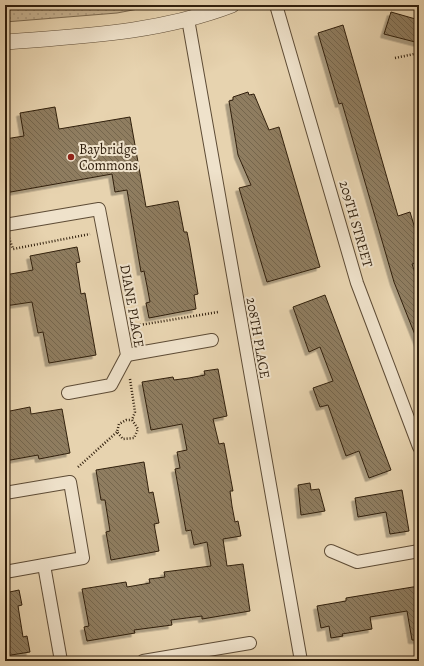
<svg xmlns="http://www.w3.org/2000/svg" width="424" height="666" font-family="Alegreya,serif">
  <defs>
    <pattern id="grass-dots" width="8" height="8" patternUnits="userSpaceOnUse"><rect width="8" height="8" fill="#c8b493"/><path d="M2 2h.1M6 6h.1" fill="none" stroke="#ac9a7e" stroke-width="1.8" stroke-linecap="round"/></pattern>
    <pattern id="building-back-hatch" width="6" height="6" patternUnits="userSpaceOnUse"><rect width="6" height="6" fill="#8f7d61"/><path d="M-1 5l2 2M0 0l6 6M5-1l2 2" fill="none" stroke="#75664e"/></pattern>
    <filter id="shadow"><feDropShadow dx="-3.5" dy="3.5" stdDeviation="0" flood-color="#0004"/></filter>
  </defs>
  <rect width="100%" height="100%" fill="#e7d3af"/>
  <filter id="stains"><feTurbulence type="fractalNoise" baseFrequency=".005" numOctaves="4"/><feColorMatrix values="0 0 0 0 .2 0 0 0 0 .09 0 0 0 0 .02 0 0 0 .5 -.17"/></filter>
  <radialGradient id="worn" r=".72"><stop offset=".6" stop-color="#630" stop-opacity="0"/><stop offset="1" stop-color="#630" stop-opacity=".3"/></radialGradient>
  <!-- grass -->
  <polygon fill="url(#grass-dots)" stroke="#7c6a50" points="5,5 159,5 117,13 5,22"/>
  <!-- building -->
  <g fill="url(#building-back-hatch)" stroke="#301f0d" filter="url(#shadow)">
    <polygon points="391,12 419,20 419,43 384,34"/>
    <polygon points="343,25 398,216 410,212 416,232 419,246 419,262 412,264 419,284 419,345 394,282 342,103 339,104 318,33"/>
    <polygon points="248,92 249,95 254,94 269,130 279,127 320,267 267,282 239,188 251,185 238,155 229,101 233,100 233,97"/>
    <polygon points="55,107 59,129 130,117 146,207 178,201 184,232 187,232 190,247 198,294 194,295 196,309 149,318 146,303 150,302 147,286 144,271 141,272 127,190 115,192 112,174 5,193 5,139 24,136 20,113"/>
    <polygon points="77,247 80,262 76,263 81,294 85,293 96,355 49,363 43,332 38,333 32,302 5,306 5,275 33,270 30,256"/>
    <polygon points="325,295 391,470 369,478 359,451 346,456 328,405 320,407 313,388 333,381 320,347 309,352 293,307"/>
    <polygon points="218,369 227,416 213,419 219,444 224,443 233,491 230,491 232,506 235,522 238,521 241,536 223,539 227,566 243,564 250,611 202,619 202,616 171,620 172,625 134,630 135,633 87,641 84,627 89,626 82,589 126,582 127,587 150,583 149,579 165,577 164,572 211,566 207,542 194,545 191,530 186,531 175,469 180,468 177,452 187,450 182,424 151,430 142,382 173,377 174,380 189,378 205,375 204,371"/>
    <polygon points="30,407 31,414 62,409 70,453 39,459 38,455 5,461 5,412"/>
    <polygon points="144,462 149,493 153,492 159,523 154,524 159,551 111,560 106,532 110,531 105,500 101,500 96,470"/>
    <polygon points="310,483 311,490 319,489 325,511 301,515 298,485"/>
    <polygon points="402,490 409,531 390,534 386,512 358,517 355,498"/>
    <polygon points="419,586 419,640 412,640 407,611 370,617 372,629 342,634 343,636 331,638 329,626 321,628 317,606 346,601 346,598"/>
    <polygon points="19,590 22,605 18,606 23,637 27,636 30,652 5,656 5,593"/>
  </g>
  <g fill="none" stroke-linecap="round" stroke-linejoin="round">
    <defs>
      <g id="minor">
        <polyline points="276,5 357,283 419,447"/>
        <polyline points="188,19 301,661"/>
        <polyline points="5,225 99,209 127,355 111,385 68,393"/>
        <polyline points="127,355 212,340"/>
        <polyline points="5,493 70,482 83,558 5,572"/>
        <polyline points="331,551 357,562 419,551"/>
        <polyline points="44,565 61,661"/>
        <polyline points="143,661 250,643"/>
      </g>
      <path id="tertiary" d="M5,42C82,36 159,33 232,5"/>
    </defs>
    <!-- minor casing -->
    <use href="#minor" stroke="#5e4c36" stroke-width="14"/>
    <!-- tertiary casing -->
    <use href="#tertiary" stroke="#5e4c36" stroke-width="16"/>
    <!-- path -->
    <g stroke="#301f0d" stroke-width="2.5" stroke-dasharray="1 2" stroke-linecap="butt">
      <polyline points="395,58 419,53"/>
      <polyline points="9,238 13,249 90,234"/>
      <polyline points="134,326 218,312"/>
      <polyline points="130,379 135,412 132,420 138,429 134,438 123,439 117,432 119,424 126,420 132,420"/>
      <polyline points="78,467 117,432"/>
    </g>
    <!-- minor -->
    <use href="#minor" stroke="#efe2cb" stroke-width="12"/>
    <!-- tertiary -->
    <use href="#tertiary" stroke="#efe2cb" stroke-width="15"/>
  </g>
  <!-- markers -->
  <circle fill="#8f2418" stroke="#efe2cb" stroke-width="1.5" cx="71" cy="157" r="4"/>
  <g text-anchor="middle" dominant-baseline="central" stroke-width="4" stroke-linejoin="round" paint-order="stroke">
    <!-- poi labels -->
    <g font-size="14" fill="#301f0d" stroke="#efe2cb" text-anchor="start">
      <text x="79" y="149">Baybridge<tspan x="79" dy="16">Commons</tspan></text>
    </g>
    <!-- street labels -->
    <g font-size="14" fill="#301f0d" stroke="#efe2cb">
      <text transform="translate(356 224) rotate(74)">209TH STREET</text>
      <text transform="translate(132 306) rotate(80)">DIANE PLACE</text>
      <text transform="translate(258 338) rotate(80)">208TH PLACE</text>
    </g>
  </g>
  <!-- margin -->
  <rect width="424" height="666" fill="none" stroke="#e7d3af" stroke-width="20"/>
  <rect x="6" y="6" width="412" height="654" fill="none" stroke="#301f0d" stroke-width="2"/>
  <rect x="10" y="10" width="404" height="646" fill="none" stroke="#301f0d"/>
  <rect width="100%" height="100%" filter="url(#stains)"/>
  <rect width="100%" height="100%" fill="url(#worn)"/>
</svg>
